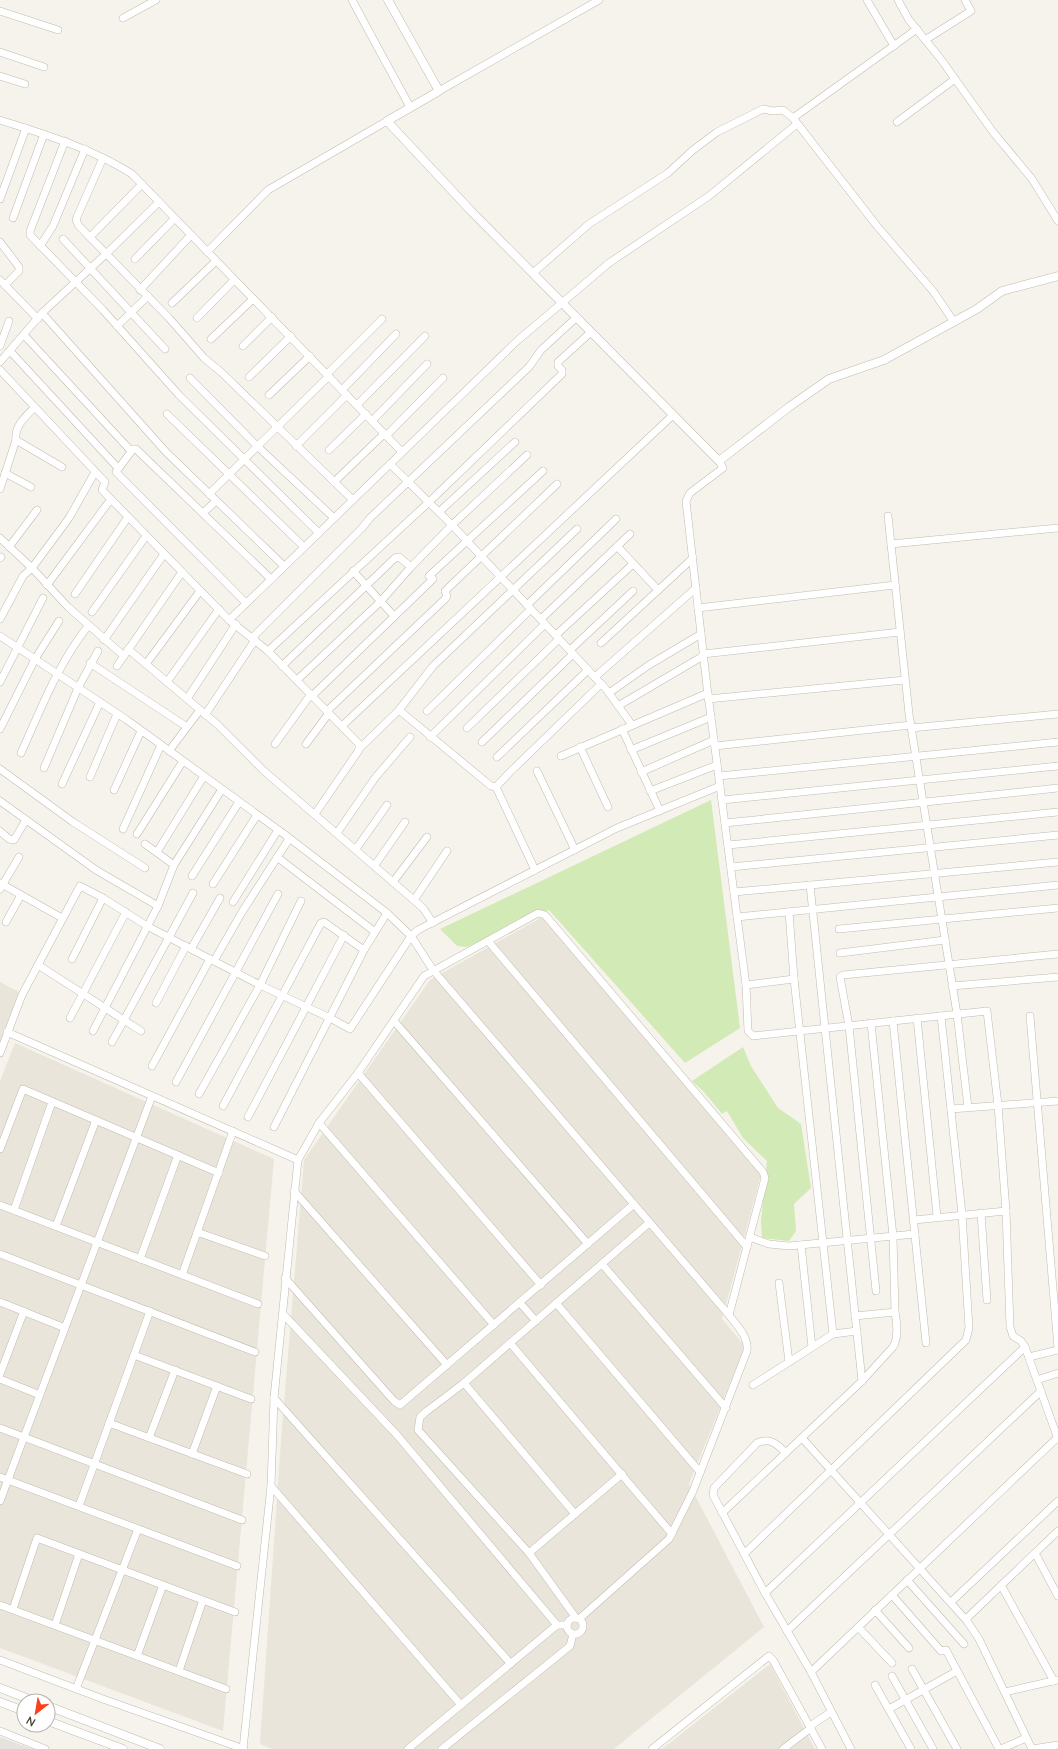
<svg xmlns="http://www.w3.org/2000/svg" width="1058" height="1749" font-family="Lato,sans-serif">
  <rect width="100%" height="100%" fill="#f6f3ec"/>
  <!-- residential -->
  <g fill="#eae5da">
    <polygon points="542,917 761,1175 722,1319 745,1346 689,1484 764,1627 614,1749 272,1749 260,1744 281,1440 304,1160 430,980"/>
    <polygon points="0,982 19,992 0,1043"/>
    <polygon points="15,1043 274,1159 223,1731 0,1648 0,1081"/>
    <polygon points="770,1664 815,1749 662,1749"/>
  </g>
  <!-- industrial -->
  <polygon fill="#e6e2dd" points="0,1737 32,1749 0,1749"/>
  <!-- green -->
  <g fill="#d2eab5">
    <polygon points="711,800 740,1028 685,1063 549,910 467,947 457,946 440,929"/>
    <polygon points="743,1047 751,1066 778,1108 801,1124 811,1188 794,1204 796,1231 789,1241 762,1238 761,1221 767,1161 743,1138 727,1111 722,1114 704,1092 692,1081"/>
  </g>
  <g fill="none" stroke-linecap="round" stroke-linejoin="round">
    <defs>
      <g id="minor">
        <polyline points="352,0 410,107"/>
        <polyline points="867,0 894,46"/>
        <polyline points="898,0 909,20 940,58 993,132 1032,179 1058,221"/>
        <polyline points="0,11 58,30"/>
        <polyline points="123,18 156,0"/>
        <polyline points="925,40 971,11 965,0"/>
        <polyline points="0,52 44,67"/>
        <polyline points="0,76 25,84"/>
        <polyline points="439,91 599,0"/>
        <polyline points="793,118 917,29"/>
        <path d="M0,120C46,135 91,148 132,174L402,452"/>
        <polyline points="897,122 955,79"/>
        <polyline points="65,141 30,231 30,235 103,310 179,395 319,533"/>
        <polyline points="103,158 77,217 76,220 79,226 169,318 204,358 221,372 353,500"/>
        <polyline points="0,199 26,128"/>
        <polyline points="13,218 44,134"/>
        <polyline points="90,237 142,184"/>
        <polyline points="63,239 165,349"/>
        <polyline points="0,242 19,267 19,271 5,285"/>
        <polyline points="40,246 53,226 85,149"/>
        <polyline points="207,252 268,190 387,121"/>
        <polyline points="135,259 175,218"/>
        <polyline points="533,273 589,224 668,173 693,150 717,132 763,109 773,111 783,110 793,118 877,226 933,291 954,322"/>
        <polyline points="0,280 38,319"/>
        <polyline points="140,290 191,235"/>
        <polyline points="172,303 216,261"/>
        <polyline points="42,313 166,452 284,566"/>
        <polyline points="197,318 234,280"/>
        <polyline points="117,326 148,296"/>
        <polyline points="24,335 131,451"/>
        <polyline points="211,339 253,299"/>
        <polyline points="0,346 9,321"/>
        <polyline points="243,346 272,317"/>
        <polyline points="10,351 118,468"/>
        <polyline points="0,362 42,313 106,254 159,202"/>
        <polyline points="0,370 105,482 102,490 229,620 268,651 359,744 359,750 315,814"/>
        <polyline points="327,374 382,319"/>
        <polyline points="249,377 291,336"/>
        <polyline points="190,378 257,446 334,518"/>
        <polyline points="342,390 396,334"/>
        <polyline points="269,395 310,356"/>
        <polyline points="357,405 425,336"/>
        <polyline points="167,414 304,547"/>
        <polyline points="372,421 427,364"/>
        <polyline points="386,436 443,378"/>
        <polyline points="16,440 62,467"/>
        <polyline points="296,446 347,395"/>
        <polyline points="329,450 366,414"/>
        <polyline points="719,461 723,468 690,493 686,501 707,687 746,985 748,1031 753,1036 987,1011 998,1105 1006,1211 1010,1327 1013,1336 1021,1341 1025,1347 1058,1439"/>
        <polyline points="390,464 452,525 606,689 632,725"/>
        <polyline points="5,473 31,487"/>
        <polyline points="334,482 384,434"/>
        <path d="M0,489L16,440C14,426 26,416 35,407"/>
        <polyline points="209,494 329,376"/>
        <polyline points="439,512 515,442"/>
        <polyline points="203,513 216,501"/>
        <polyline points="888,516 909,714 957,1014 968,1107"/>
        <polyline points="0,538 32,568 68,607 124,656"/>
        <polyline points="891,544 1058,528"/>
        <polyline points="617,546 658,590"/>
        <polyline points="9,547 37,510"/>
        <polyline points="0,558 1,557"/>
        <polyline points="353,571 394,616"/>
        <polyline points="47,585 111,499"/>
        <polyline points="75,594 128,517"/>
        <polyline points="246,603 116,472 133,449 136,449 271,579"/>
        <polyline points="527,605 616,519"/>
        <polyline points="698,608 895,585"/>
        <polyline points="92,612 146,536"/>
        <polyline points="0,619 23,576 32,568 69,518 95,472"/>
        <polyline points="541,619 630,534"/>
        <polyline points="229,620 517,341 609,263 709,196 797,124"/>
        <polyline points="556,635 633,564"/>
        <path d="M0,636L127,720L284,834L387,913L411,936L433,970L729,1315C737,1326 749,1337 747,1351L693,1491L669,1539L579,1619"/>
        <polyline points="252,638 362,528 370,518 529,367 541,350 577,317"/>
        <polyline points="104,640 164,554"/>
        <polyline points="601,643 693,558"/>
        <polyline points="128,649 218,725 264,771 423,908 433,923"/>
        <polyline points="570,650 633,591"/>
        <polyline points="268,651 429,502 562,374 562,370 558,366 558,362 591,332"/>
        <polyline points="703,654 900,632"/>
        <polyline points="90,663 187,727"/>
        <polyline points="146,664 200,591"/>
        <polyline points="117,666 182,572"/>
        <polyline points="282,666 395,558 399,557 411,567"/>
        <polyline points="595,677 696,588"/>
        <polyline points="297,680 381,601 411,567 452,525 527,455"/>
        <polyline points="0,682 43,598"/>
        <polyline points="167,682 219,609"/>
        <polyline points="609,693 649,665 701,634"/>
        <polyline points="312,696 433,579 429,576 543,471"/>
        <polyline points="187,699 236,624"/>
        <polyline points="708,699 905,680"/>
        <polyline points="618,706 703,656"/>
        <polyline points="399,710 491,786 496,787"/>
        <polyline points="327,711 445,599 447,596 445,591 557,484"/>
        <polyline points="427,711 531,609"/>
        <polyline points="205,715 255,640"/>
        <polyline points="342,726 673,415"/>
        <polyline points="467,728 559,639"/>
        <polyline points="911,728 1058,714"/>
        <polyline points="0,729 35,659 59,621"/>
        <polyline points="622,729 660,811"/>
        <polyline points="430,737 545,624"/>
        <polyline points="482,742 573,654"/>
        <polyline points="275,744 311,694"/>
        <polyline points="306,744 329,713"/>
        <polyline points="715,746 911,725"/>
        <polyline points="580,747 608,807"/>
        <polyline points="360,748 399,710 433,666 577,529"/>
        <polyline points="631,750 711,717"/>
        <polyline points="169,751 200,710"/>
        <path d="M21,753C41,709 58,664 88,626"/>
        <polyline points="561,756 708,693"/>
        <polyline points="497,757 588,670"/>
        <polyline points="44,768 78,688 98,651"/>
        <polyline points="0,769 73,822 145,868"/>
        <polyline points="537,771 575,850"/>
        <polyline points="641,772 714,740"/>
        <polyline points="719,776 1058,742"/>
        <polyline points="90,777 117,714"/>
        <polyline points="62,784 100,702"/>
        <polyline points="496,787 509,773 601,684"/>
        <polyline points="496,787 535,870"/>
        <polyline points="114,790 141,731"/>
        <polyline points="650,791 717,765"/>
        <polyline points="722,800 1058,766"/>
        <polyline points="0,801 96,870 158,906"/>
        <polyline points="725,823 1058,788"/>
        <polyline points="123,829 161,745"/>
        <polyline points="0,831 9,839 14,840 26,820"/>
        <polyline points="337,833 375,778 410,737"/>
        <polyline points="137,834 183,761"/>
        <polyline points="145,844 174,865"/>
        <polyline points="728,845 1058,812"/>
        <polyline points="356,849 387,805"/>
        <polyline points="157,852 204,776"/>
        <polyline points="277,857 375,932"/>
        <polyline points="375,865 405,822"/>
        <polyline points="731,867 1058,835"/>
        <polyline points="192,876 239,802"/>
        <polyline points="393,882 427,837"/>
        <polyline points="0,883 62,918"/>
        <polyline points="213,884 257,815"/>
        <polyline points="810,885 862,1381"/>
        <polyline points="0,889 19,857"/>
        <polyline points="734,892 1058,862"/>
        <polyline points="414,900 447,851"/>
        <polyline points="233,902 278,830"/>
        <polyline points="789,912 794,979 833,1334"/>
        <polyline points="737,917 1058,885"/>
        <polyline points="6,922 21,895"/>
        <polyline points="839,929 1058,908"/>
        <polyline points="488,941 747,1247"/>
        <polyline points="191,949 220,898"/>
        <polyline points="840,953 945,940"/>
        <polyline points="72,959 103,898"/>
        <polyline points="214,961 242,912 289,839"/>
        <polyline points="38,965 141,1031"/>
        <polyline points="746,985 794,979"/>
        <polyline points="952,986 1058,977"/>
        <polyline points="156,1003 186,946"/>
        <polyline points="1030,1016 1058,1348"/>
        <polyline points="70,1018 126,912"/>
        <polyline points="917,1018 937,1216"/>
        <polyline points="394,1021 588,1244"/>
        <polyline points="893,1021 926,1343"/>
        <polyline points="93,1031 158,906 174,865 222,789"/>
        <polyline points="7,1032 298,1160"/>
        <polyline points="112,1042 193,893"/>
        <polyline points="0,1053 22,995 80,886 103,898 147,926 210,959 260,985 330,1018 350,1029 411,936 418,930 617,828 720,786"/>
        <polyline points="152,1066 210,959"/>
        <polyline points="358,1073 541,1285"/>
        <polyline points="176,1082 278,894"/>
        <polyline points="199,1094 260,985 301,901"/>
        <polyline points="223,1106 321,923 324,922 364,950"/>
        <polyline points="951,1109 1058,1101"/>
        <polyline points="248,1117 344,935"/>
        <polyline points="319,1123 494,1325"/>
        <polyline points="274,1127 364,950 387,913"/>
        <polyline points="0,1149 23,1089 219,1173"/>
        <polyline points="294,1191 447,1365"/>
        <polyline points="0,1205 258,1304"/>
        <polyline points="14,1210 52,1102"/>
        <polyline points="981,1213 987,1300"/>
        <polyline points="914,1220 1006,1211"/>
        <polyline points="56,1226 96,1120"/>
        <polyline points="197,1232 265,1256"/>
        <polyline points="750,1237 769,1244 789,1246 915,1234"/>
        <polyline points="801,1245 812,1347"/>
        <polyline points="0,1254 255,1352"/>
        <polyline points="140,1259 178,1155"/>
        <polyline points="602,1264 726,1408"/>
        <polyline points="182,1275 233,1131"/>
        <polyline points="285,1278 394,1401 400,1405 634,1204"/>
        <polyline points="779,1283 789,1362"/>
        <polyline points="876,1291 849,1026 840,977 843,975 1058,954"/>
        <polyline points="0,1302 65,1328"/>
        <polyline points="520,1303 536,1321"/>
        <polyline points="556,1303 700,1472"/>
        <polyline points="283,1314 397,1435 557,1625 567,1625"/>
        <polyline points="855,1316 895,1312"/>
        <polyline points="510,1343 672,1534"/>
        <polyline points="134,1355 251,1399"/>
        <polyline points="1029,1357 1058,1350"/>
        <polyline points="0,1374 24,1311"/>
        <polyline points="0,1379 40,1395"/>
        <polyline points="1037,1380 1058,1373"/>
        <polyline points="464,1383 575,1514"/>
        <polyline points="753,1385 833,1334 857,1331"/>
        <polyline points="274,1398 511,1664"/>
        <polyline points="109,1423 247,1474"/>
        <polyline points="0,1428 242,1520"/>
        <polyline points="149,1438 175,1370"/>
        <polyline points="802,1438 967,1621 979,1639 1032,1749"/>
        <path d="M786,1453C777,1444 770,1437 757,1443L714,1488L713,1495L765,1593L811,1672L851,1749"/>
        <polyline points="192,1454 217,1386"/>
        <polyline points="0,1477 237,1566"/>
        <polyline points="271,1486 461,1705"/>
        <polyline points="0,1501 152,1096"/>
        <polyline points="79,1506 150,1311"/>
        <path d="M722,1513L862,1381L893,1347C899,1337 897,1323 895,1312L893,1236L871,1023"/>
        <polyline points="529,1553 622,1474"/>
        <polyline points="1035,1553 1058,1596"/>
        <polyline points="744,1554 966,1340 969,1328 962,1214 941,1016"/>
        <polyline points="907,1580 964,1644"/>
        <polyline points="1001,1585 1054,1681"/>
        <polyline points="765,1593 1025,1347"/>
        <polyline points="892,1595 941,1651 946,1650 999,1749"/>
        <polyline points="951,1602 1058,1501"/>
        <polyline points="0,1605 226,1689"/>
        <polyline points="13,1609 37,1538 235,1612"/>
        <polyline points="875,1610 909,1648"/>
        <circle cx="575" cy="1626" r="8"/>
        <polyline points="576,1618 529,1553 418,1430 420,1417 427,1411 464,1383 649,1223"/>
        <polyline points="966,1619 1058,1531"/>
        <polyline points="55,1625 79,1554"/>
        <polyline points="858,1627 892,1663"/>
        <polyline points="787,1631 1041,1391"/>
        <polyline points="137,1656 163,1585"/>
        <polyline points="0,1660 103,1699 244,1749"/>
        <polyline points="912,1669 957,1749"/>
        <polyline points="179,1671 203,1600"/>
        <polyline points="811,1672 1057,1438"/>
        <polyline points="892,1676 933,1749"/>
        <polyline points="875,1685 911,1749"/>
        <polyline points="76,1689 138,1529"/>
        <polyline points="1005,1692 1057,1680"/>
        <polyline points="889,1709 957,1671"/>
        <polyline points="810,1726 831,1712"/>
        <polyline points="0,1731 45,1749"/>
        <polyline points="243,1749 271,1486 274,1398 298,1160 319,1123 358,1073 424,976 538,913 545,915 763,1172 765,1178 729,1315"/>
        <polyline points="408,1749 557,1625"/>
        <polyline points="442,1749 570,1646 573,1634"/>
        <polyline points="652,1749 769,1656 773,1660 822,1749"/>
        <polyline points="783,1749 811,1728"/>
        <polyline points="1001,1749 1026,1738"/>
        <polyline points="1032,1749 1058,1745"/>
      </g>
      <g id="tertiary">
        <polyline points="388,0 439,91 387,121 472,212 719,461 789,407 829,379 884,360 977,309 1002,291 1058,276"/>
        <polyline points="0,1688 34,1701"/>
        <polyline points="0,1702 24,1711"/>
        <polyline points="48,1706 160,1749"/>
        <polyline points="48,1721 123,1749"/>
      </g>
    </defs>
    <!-- minor casing -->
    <use href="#minor" stroke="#c2bbae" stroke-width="8"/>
    <!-- tertiary casing -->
    <use href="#tertiary" stroke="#c2bbae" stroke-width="9"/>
    <!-- minor -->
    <use href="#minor" stroke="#fff" stroke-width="7"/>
    <!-- tertiary -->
    <use href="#tertiary" stroke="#fff" stroke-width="8"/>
  </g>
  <!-- north arrow -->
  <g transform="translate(36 1713) rotate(211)"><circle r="19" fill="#ffffff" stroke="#b7b4b0"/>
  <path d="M0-3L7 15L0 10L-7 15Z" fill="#fc3f1d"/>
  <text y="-6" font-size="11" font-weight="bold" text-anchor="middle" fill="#4b4439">N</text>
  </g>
</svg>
